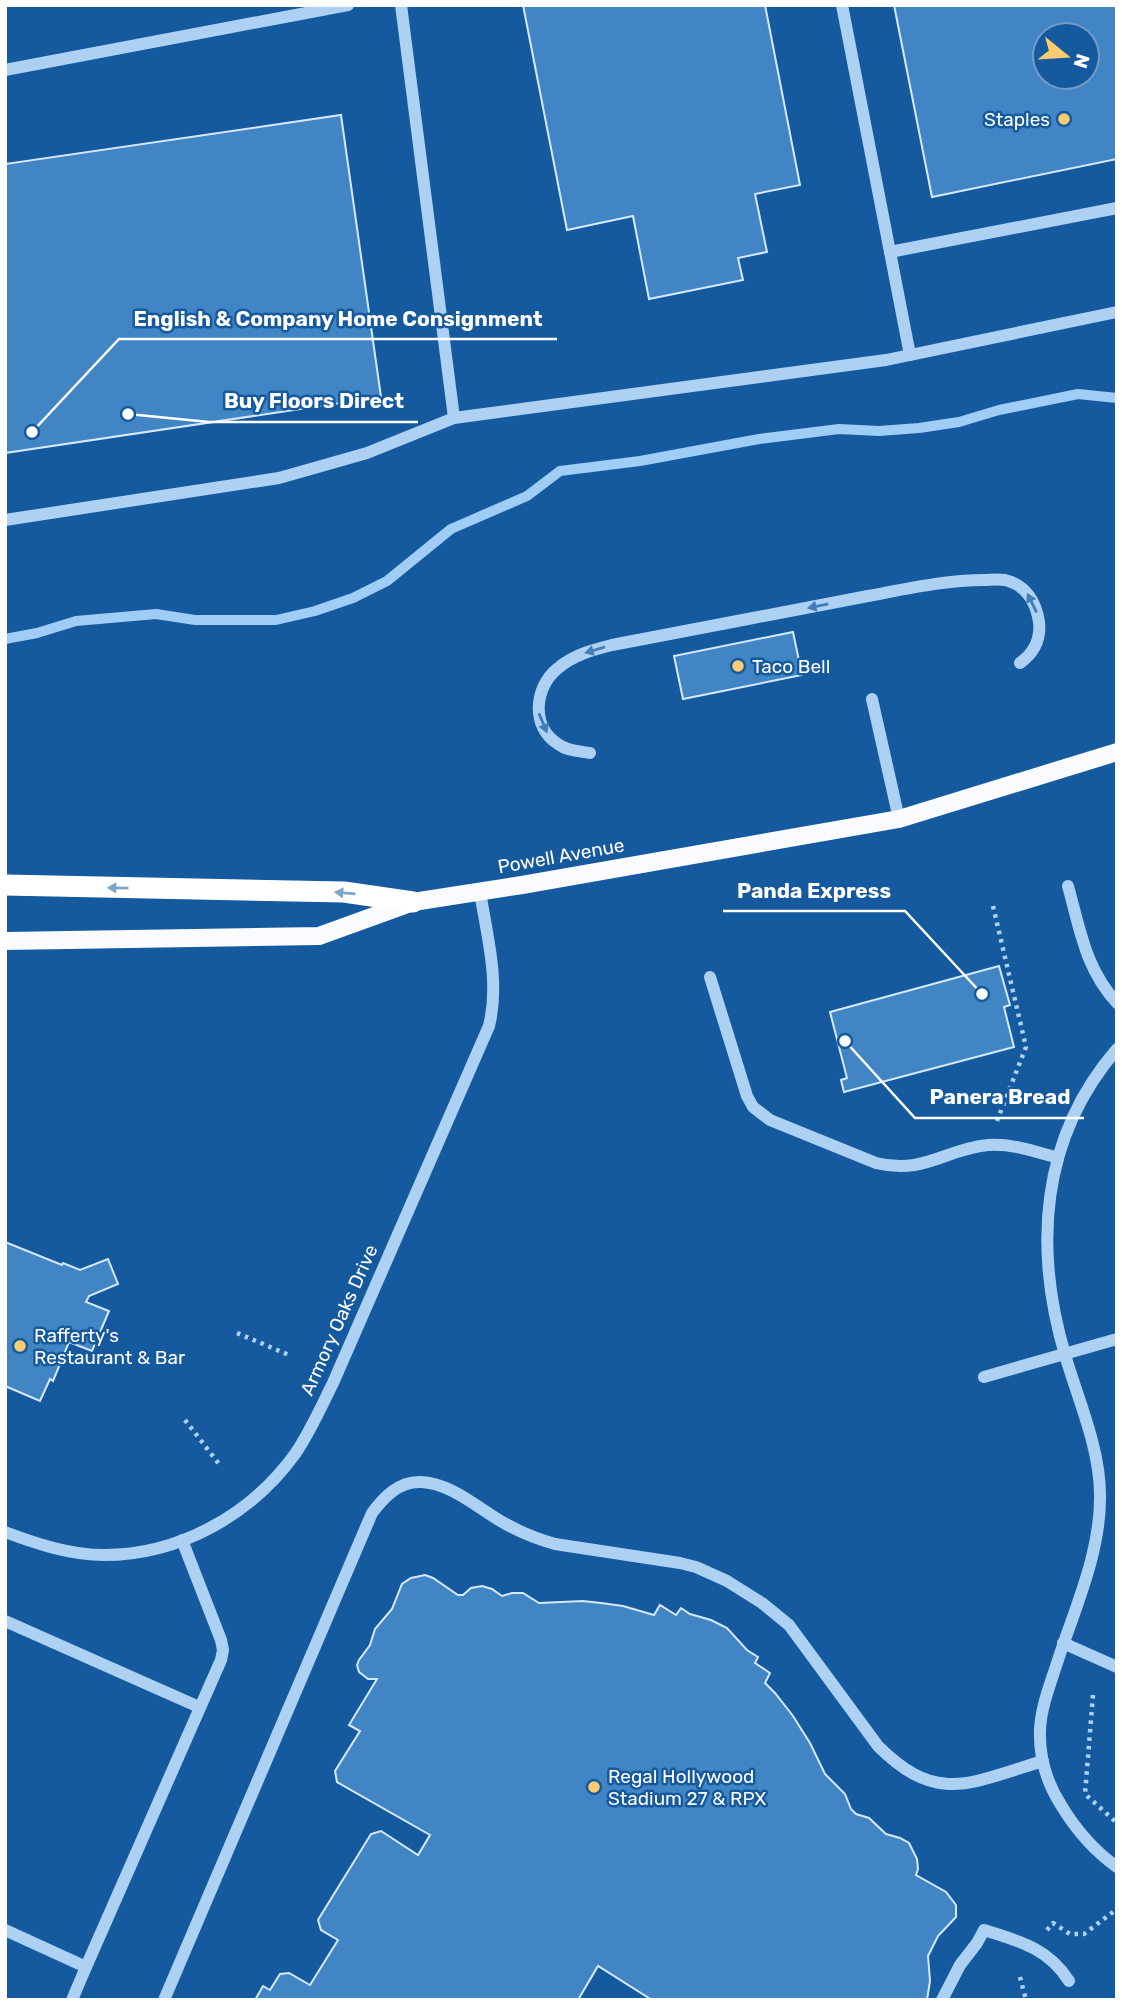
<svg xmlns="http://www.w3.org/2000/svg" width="1122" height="2005" font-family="Rubik,sans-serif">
  <rect width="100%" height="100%" fill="#15599e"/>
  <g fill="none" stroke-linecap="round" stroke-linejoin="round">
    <!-- stream -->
    <polyline stroke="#9fcdf6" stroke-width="10" points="5,639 37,633 76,621 156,614 195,620 276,620 315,611 353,598 387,581 451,529 527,496 560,471 640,461 759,439 839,429 879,431 919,428 959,422 999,410 1078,394 1117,398"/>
  </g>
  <!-- building -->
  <g fill="#4285c5" stroke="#d5e9fd" stroke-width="2" fill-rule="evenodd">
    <polygon points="523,5 765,5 800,185 755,194 767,252 738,258 743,280 649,299 633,216 567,230"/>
    <path d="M894,5H1117V159L932,197ZM1045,35H1087V77H1045Z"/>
    <polygon points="341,115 381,397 5,453 5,164"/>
    <polygon points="793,632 802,675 683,699 674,656"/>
    <polygon points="999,966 1010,1005 1004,1007 1014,1047 844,1092 841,1080 847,1078 830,1012"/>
    <polygon points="5,1242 62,1265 63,1263 80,1270 108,1259 118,1284 89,1296 86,1302 109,1311 92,1351 69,1342 53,1381 50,1379 40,1401 5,1386"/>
    <polygon points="425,1575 433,1578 458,1595 463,1595 471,1588 482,1586 492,1589 502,1596 512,1593 523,1593 539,1603 583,1601 601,1603 623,1606 654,1615 660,1605 676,1615 681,1608 690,1614 711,1620 727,1628 747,1650 758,1657 755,1663 770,1673 765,1683 775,1693 793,1716 810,1743 825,1774 845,1794 851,1809 856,1814 869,1818 886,1834 900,1838 909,1843 917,1859 918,1869 916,1875 946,1892 956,1905 956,1917 938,1936 928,1956 930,1981 927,2000 652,2000 598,1966 578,2000 255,2000 263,1986 270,1990 280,1974 289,1973 310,1985 338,1940 321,1930 318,1920 371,1834 381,1831 418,1855 430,1835 337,1782 335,1771 360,1731 349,1725 377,1679 368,1679 359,1672 357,1665 359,1660 370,1645 375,1629 392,1609 402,1584 411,1578"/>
  </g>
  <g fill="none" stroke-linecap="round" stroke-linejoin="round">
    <!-- path -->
    <g stroke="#acd1f3" stroke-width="4.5" stroke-dasharray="3.5 5" stroke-linecap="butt">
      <polyline points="993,906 1026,1047 997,1121"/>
      <polyline points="237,1333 289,1355"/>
      <polyline points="185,1420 219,1464"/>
      <polyline points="1093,1695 1085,1794 1117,1823"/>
      <polyline points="1047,1930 1053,1923 1070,1934 1084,1934 1117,1909"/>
      <polyline points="1020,1977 1026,2000"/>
    </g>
    <!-- minor -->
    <g stroke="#acd1f3" stroke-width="12">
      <polyline points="401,5 454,418 886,360 1117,312"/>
      <polyline points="842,5 910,355"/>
      <polyline points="5,70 348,5"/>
      <polyline points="890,252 1117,208"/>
      <polyline points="5,520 279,478 367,453 454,418"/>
      <polyline points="872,699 899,819"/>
      <path d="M590,753C579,751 567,751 558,744C531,727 534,688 557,669C573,655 592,650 612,645C697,629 783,612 868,596C906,589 945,580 984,580C990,580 998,579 1005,580C1026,585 1036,602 1039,622C1041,640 1034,653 1020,663"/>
      <path d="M1068,886C1080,929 1085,968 1117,1003"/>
      <path d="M710,977L747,1096L753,1107L770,1120L876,1163C924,1175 945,1149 988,1145C1012,1143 1036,1152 1058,1158"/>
      <path d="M1117,1049C1040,1138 1033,1249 1066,1358C1079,1402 1100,1449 1100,1495C1101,1553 1074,1610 1057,1663C1050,1685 1041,1707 1040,1730C1039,1757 1047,1783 1061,1805C1076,1830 1093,1850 1117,1867"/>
      <polyline points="984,1377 1117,1339"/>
      <path d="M5,1532C37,1544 70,1555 104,1555C179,1555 251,1515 295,1454C310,1432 321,1407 333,1383L489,1026C500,982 487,936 480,892"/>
      <polyline points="5,1621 199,1707"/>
      <polyline points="1063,1643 1117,1667"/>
      <polyline points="5,1930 86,1967 221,1660 223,1650 221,1640 182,1540"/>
      <polyline points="72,2000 86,1967"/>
      <path d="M164,2000L372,1513C384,1497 399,1481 421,1482C451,1483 479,1509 504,1523C520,1532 537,1539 555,1544L680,1563L696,1567L727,1581L762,1603L789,1625L878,1746C938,1806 972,1782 1043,1761"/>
      <path d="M942,2000L960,1965L977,1943L984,1930C1019,1941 1048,1948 1069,1981"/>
    </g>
    <!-- major -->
    <polyline stroke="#f9fbff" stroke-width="18" points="5,941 319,936 413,902 522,885 899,819 1117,752"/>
    <!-- highway -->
    <polyline stroke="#fff" stroke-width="21" points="5,885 344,892 413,902"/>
  </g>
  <!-- one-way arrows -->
  <defs><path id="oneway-solid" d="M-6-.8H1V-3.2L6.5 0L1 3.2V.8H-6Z" transform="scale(1.75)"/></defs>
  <g fill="#427db8">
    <use href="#oneway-solid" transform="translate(1032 603) rotate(-116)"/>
    <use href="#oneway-solid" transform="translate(818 606) rotate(169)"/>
    <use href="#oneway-solid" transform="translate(595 650) rotate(163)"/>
    <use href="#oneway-solid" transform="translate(543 723) rotate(67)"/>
  </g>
  <g fill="#7ea4ca">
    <use href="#oneway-solid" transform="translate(118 888) rotate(-179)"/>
    <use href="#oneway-solid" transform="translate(345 893) rotate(-175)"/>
  </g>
  <!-- markers -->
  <g fill="#ffcc6f" stroke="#15599e" stroke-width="2.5">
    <circle cx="1064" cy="119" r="7"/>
    <circle cx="738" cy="666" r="7"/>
    <circle cx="20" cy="1346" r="7"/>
    <circle cx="594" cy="1787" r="7"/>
  </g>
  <g text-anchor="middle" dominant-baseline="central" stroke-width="5" stroke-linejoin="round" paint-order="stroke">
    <!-- poi labels -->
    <g font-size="19" fill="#fff" stroke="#15599e" text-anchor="start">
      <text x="1050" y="119" text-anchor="end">Staples</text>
      <text x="752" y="666">Taco Bell</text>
      <text x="34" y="1335">Rafferty's<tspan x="34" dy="22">Restaurant &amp; Bar</tspan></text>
      <text x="608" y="1776">Regal Hollywood<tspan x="608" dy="22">Stadium 27 &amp; RPX</tspan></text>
    </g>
    <!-- street labels -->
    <g font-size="19" fill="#fff" stroke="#15599e">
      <text transform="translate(561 856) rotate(-10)">Powell Avenue</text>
      <text transform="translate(339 1320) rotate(-66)">Armory Oaks Drive</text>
    </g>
  </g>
  <!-- callouts -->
  <path fill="none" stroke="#fff" stroke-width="2.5" d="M32 432L119 339H557M128 414L209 422H418M982 994L905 911H723M845 1041L915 1118H1084"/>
  <g fill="#fff" stroke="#15599e" stroke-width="2.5">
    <circle cx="32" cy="432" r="7"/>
    <circle cx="128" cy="414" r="7"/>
    <circle cx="982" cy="994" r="7"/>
    <circle cx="845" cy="1041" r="7"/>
  </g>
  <g font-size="21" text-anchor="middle" font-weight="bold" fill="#fff" stroke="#15599e" stroke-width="5" stroke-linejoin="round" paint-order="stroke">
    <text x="338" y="326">English &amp; Company Home Consignment</text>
    <text x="314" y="408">Buy Floors Direct</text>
    <text x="814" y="898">Panda Express</text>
    <text x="1000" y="1104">Panera Bread</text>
  </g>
  <!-- border -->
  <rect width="1122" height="2005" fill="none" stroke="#ffffff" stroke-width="14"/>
  <!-- north arrow -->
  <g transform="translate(1066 56) rotate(108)"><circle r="33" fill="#15599e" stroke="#739bc5" stroke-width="2"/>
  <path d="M0-5L12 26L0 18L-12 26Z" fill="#ffcc6f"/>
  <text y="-10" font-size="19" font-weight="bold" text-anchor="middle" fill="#ffffff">N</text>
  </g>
</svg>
